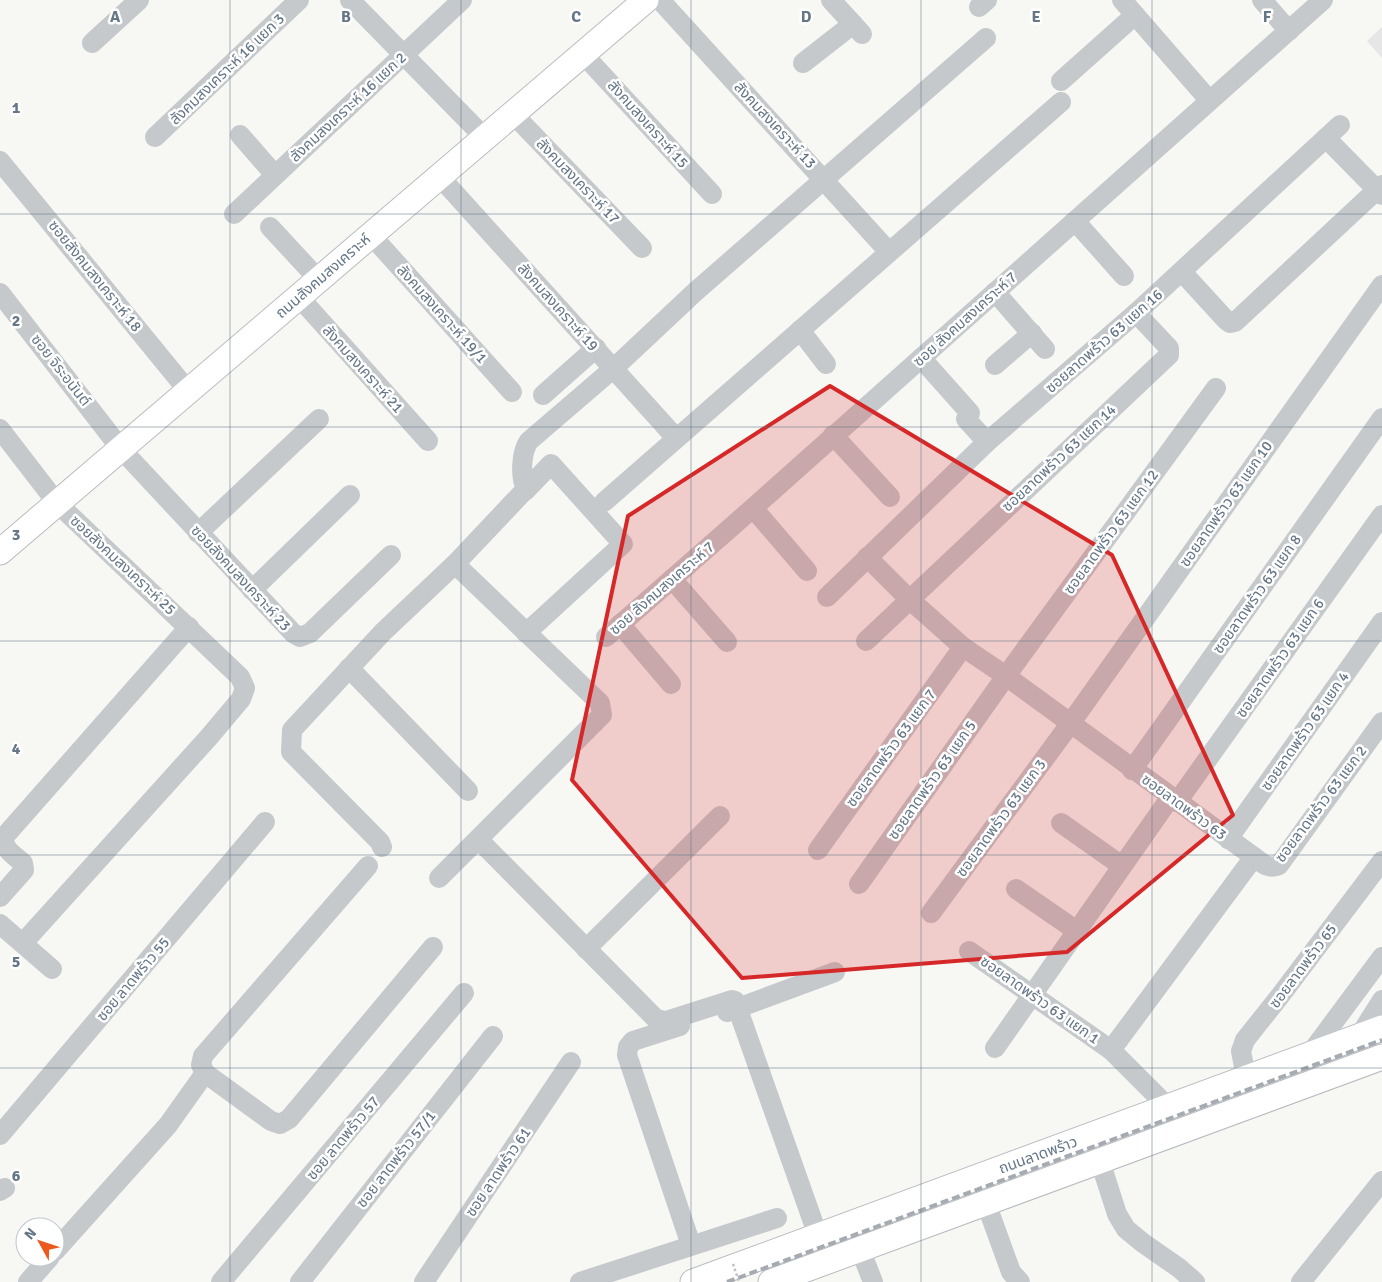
<svg xmlns="http://www.w3.org/2000/svg" width="1382" height="1282" font-family="Signika,'Noto Sans Thai',sans-serif">
  <rect width="100%" height="100%" fill="#f7f7f4"/>
  <!-- built -->
  <polygon fill="#e5e6e5" points="1382,27 1382,58 1367,41"/>
  <g fill="none" stroke-linecap="round" stroke-linejoin="round">
    <defs>
      <g id="major">
        <polyline points="0,552 646,0"/>
        <polyline points="693,1282 1382,1028"/>
        <polyline points="771,1282 1382,1057"/>
      </g>
    </defs>
    <!-- major casing -->
    <use href="#major" stroke="#b8bcc0" stroke-width="27"/>
    <!-- minor -->
    <g stroke="#c5c9cc" stroke-width="20">
      <polyline points="350,0 485,138"/>
      <polyline points="660,0 889,252"/>
      <polyline points="831,0 862,34"/>
      <polyline points="1122,0 1209,100"/>
      <polyline points="1262,0 1289,31"/>
      <polyline points="979,7 987,0"/>
      <polyline points="92,43 139,0"/>
      <polyline points="583,54 712,194"/>
      <polyline points="803,63 853,24"/>
      <polyline points="1061,81 1135,15"/>
      <polyline points="513,114 642,248"/>
      <polyline points="240,135 275,175"/>
      <polyline points="155,137 299,0"/>
      <polyline points="1326,138 1382,195"/>
      <polyline points="0,161 189,392"/>
      <polyline points="440,177 676,438"/>
      <polyline points="234,214 462,0"/>
      <polyline points="1075,221 1124,276"/>
      <polyline points="270,227 319,280"/>
      <polyline points="371,235 512,392"/>
      <polyline points="1182,272 1226,320 1230,323 1235,322 1382,185"/>
      <polyline points="995,292 1045,349"/>
      <polyline points="0,293 121,449 293,633 300,637 310,633 391,555"/>
      <polyline points="299,297 428,441"/>
      <polyline points="800,330 826,364"/>
      <polyline points="921,358 970,413 966,419 987,442"/>
      <polyline points="995,365 1032,333"/>
      <polyline points="543,395 596,348"/>
      <polyline points="0,429 57,503 240,677 245,688 241,699 209,737 23,943"/>
      <polyline points="833,435 890,497"/>
      <polyline points="525,491 551,464 623,544 526,633"/>
      <polyline points="604,502 1061,102"/>
      <polyline points="753,508 807,571"/>
      <polyline points="198,533 319,419"/>
      <polyline points="867,557 909,599 963,647 1006,676 1254,857 1111,1050 1167,1106"/>
      <polyline points="672,579 727,642"/>
      <polyline points="252,590 350,495"/>
      <polyline points="827,597 987,442 1136,313 1340,125"/>
      <polyline points="620,624 671,684"/>
      <polyline points="606,637 753,508 1323,0"/>
      <polyline points="866,641 1169,355 1169,348 1136,313"/>
      <polyline points="349,668 468,791"/>
      <polyline points="1132,770 1382,418"/>
      <polyline points="1177,802 1382,515"/>
      <polyline points="1061,823 1122,866"/>
      <polyline points="1228,839 1382,622"/>
      <polyline points="479,840 656,1019 666,1021 732,1000 735,1001 818,1236"/>
      <path d="M382,847L380,842L291,752L292,730L383,632L455,564L526,489C520,477 521,452 529,441L614,368L695,292L986,38"/>
      <polyline points="818,850 963,647"/>
      <path d="M1254,857C1262,863 1269,870 1279,865L1382,722"/>
      <polyline points="439,878 602,715 600,703 455,564"/>
      <polyline points="859,884 1006,676 1216,388"/>
      <polyline points="1016,889 1077,931"/>
      <path d="M0,897L24,870L23,863C14,855 1,848 5,836L189,627"/>
      <polyline points="931,913 1070,724 1382,285"/>
      <polyline points="0,924 52,969"/>
      <polyline points="586,949 720,816"/>
      <polyline points="969,951 1111,1050"/>
      <polyline points="727,1012 835,972"/>
      <polyline points="680,1026 633,1041 628,1047 627,1055 691,1245"/>
      <polyline points="1365,1034 1365,1027 1382,1000"/>
      <polyline points="995,1048 1170,798"/>
      <polyline points="1310,1054 1382,957"/>
      <polyline points="205,1073 271,1121 280,1124 289,1119 433,947"/>
      <polyline points="1246,1077 1241,1051 1245,1040 1280,996 1382,861"/>
      <polyline points="0,1135 265,822"/>
      <polyline points="1100,1161 1117,1214 1126,1229 1143,1243 1179,1268 1195,1282"/>
      <polyline points="0,1191 5,1188"/>
      <polyline points="986,1203 1011,1272 1020,1282"/>
      <polyline points="860,1249 873,1282"/>
      <polyline points="55,1251 168,1125 205,1073 201,1065 203,1056 368,866"/>
      <polyline points="28,1282 50,1257"/>
      <polyline points="221,1282 464,993"/>
      <polyline points="300,1282 493,1036"/>
      <polyline points="424,1282 571,1062"/>
      <polyline points="580,1282 777,1218"/>
      <polyline points="1301,1282 1382,1181"/>
    </g>
    <!-- major -->
    <use href="#major" stroke="#fff" stroke-width="25"/>
    <!-- rail -->
    <polyline stroke="#a5abb1" stroke-width="4" stroke-dasharray="8 4" stroke-linecap="butt" points="727,1282 1382,1040"/>
    <!-- path-bridge -->
    <polyline stroke="#bec1c3" stroke-width="2.5" stroke-dasharray="2.5 2.5" stroke-linecap="butt" points="733,1264 739,1282"/>
  </g>
  <!-- marked area -->
  <path fill="#d62828" fill-opacity="0.2" stroke="#d62828" stroke-width="4" stroke-linejoin="round" d="M830,386L1112,555L1233,815L1067,952L742,978L572,780L628,516Z"/>
  <!-- grid -->
  <path fill="none" stroke="#657687" stroke-width="1" stroke-opacity="0.55" d="M230,0V1282M461,0V1282M691,0V1282M921,0V1282M1152,0V1282M0,214H1382M0,427H1382M0,641H1382M0,855H1382M0,1068H1382"/>
  <g text-anchor="middle" dominant-baseline="central" stroke-width="5" stroke-linejoin="round" paint-order="stroke">
    <!-- street labels -->
    <g font-size="15" fill="#657687" stroke="#fff">
      <text transform="translate(227 69) rotate(-44)">สังคมสงเคราะห์ 16 แยก 3</text>
      <text transform="translate(348 107) rotate(-43)">สังคมสงเคราะห์ 16 แยก 2</text>
      <text transform="translate(648 124) rotate(48)">สังคมสงเคราะห์ 15</text>
      <text transform="translate(775 125) rotate(47)">สังคมสงเคราะห์ 13</text>
      <text transform="translate(578 181) rotate(46)">สังคมสงเคราะห์ 17</text>
      <text transform="translate(95 276) rotate(51)">ซอยสังคมสงเคราะห์ 18</text>
      <text transform="translate(323 276) rotate(-41)">ถนนสังคมสงเคราะห์</text>
      <text transform="translate(558 307) rotate(48)">สังคมสงเคราะห์ 19</text>
      <text transform="translate(442 314) rotate(48)">สังคมสงเคราะห์ 19/1</text>
      <text transform="translate(965 319) rotate(-42)">ซอย สังคมสงเคราะห์ 7</text>
      <text transform="translate(1104 341) rotate(-41)">ซอยลาดพร้าว 63 แยก 16</text>
      <text transform="translate(363 369) rotate(48)">สังคมสงเคราะห์ 21</text>
      <text transform="translate(61 370) rotate(52)">ซอย จิระอนันต์</text>
      <text transform="translate(1059 458) rotate(-43)">ซอยลาดพร้าว 63 แยก 14</text>
      <text transform="translate(1226 504) rotate(-55)">ซอยลาดพร้าว 63 แยก 10</text>
      <text transform="translate(1111 532) rotate(-54)">ซอยลาดพร้าว 63 แยก 12</text>
      <text transform="translate(123 565) rotate(43)">ซอยสังคมสงเคราะห์ 25</text>
      <text transform="translate(241 578) rotate(47)">ซอยสังคมสงเคราะห์ 23</text>
      <text transform="translate(662 588) rotate(-41)">ซอย สังคมสงเคราะห์ 7</text>
      <text transform="translate(1257 594) rotate(-55)">ซอยลาดพร้าว 63 แยก 8</text>
      <text transform="translate(1280 658) rotate(-55)">ซอยลาดพร้าว 63 แยก 6</text>
      <text transform="translate(1305 731) rotate(-55)">ซอยลาดพร้าว 63 แยก 4</text>
      <text transform="translate(891 748) rotate(-54)">ซอยลาดพร้าว 63 แยก 7</text>
      <text transform="translate(932 780) rotate(-55)">ซอยลาดพร้าว 63 แยก 5</text>
      <text transform="translate(1321 804) rotate(-53)">ซอยลาดพร้าว 63 แยก 2</text>
      <text transform="translate(1184 807) rotate(36)">ซอยลาดพร้าว 63</text>
      <text transform="translate(1001 818) rotate(-54)">ซอยลาดพร้าว 63 แยก 3</text>
      <text transform="translate(1303 966) rotate(-53)">ซอยลาดพร้าว 65</text>
      <text transform="translate(133 979) rotate(-50)">ซอย ลาดพร้าว 55</text>
      <text transform="translate(1040 1000) rotate(35)">ซอยลาดพร้าว 63 แยก 1</text>
      <text transform="translate(343 1138) rotate(-50)">ซอย ลาดพร้าว 57</text>
      <text transform="translate(1038 1155) rotate(-20)">ถนนลาดพร้าว</text>
      <text transform="translate(396 1159) rotate(-52)">ซอย ลาดพร้าว 57/1</text>
      <text transform="translate(498 1172) rotate(-56)">ซอย ลาดพร้าว 61</text>
    </g>
  </g>
  <g font-size="16" text-anchor="middle" font-weight="bold" fill="#657687" stroke="#fff" stroke-width="5" stroke-linejoin="round" paint-order="stroke">
    <text x="115" y="22">A</text>
    <text x="346" y="22">B</text>
    <text x="576" y="22">C</text>
    <text x="806" y="22">D</text>
    <text x="1036" y="22">E</text>
    <text x="1267" y="22">F</text>
    <text x="16" y="113">1</text>
    <text x="16" y="326">2</text>
    <text x="16" y="540">3</text>
    <text x="16" y="754">4</text>
    <text x="16" y="967">5</text>
    <text x="16" y="1181">6</text>
  </g>
  <!-- north arrow -->
  <g transform="translate(40 1242) rotate(310)"><circle r="24" fill="#ffffff" stroke="#c1c8cf"/>
  <path d="M0-4L9 19L0 12L-9 19Z" fill="#ec591f"/>
  <text y="-8" font-size="14" font-weight="bold" text-anchor="middle" fill="#657687">N</text>
  </g>
</svg>
